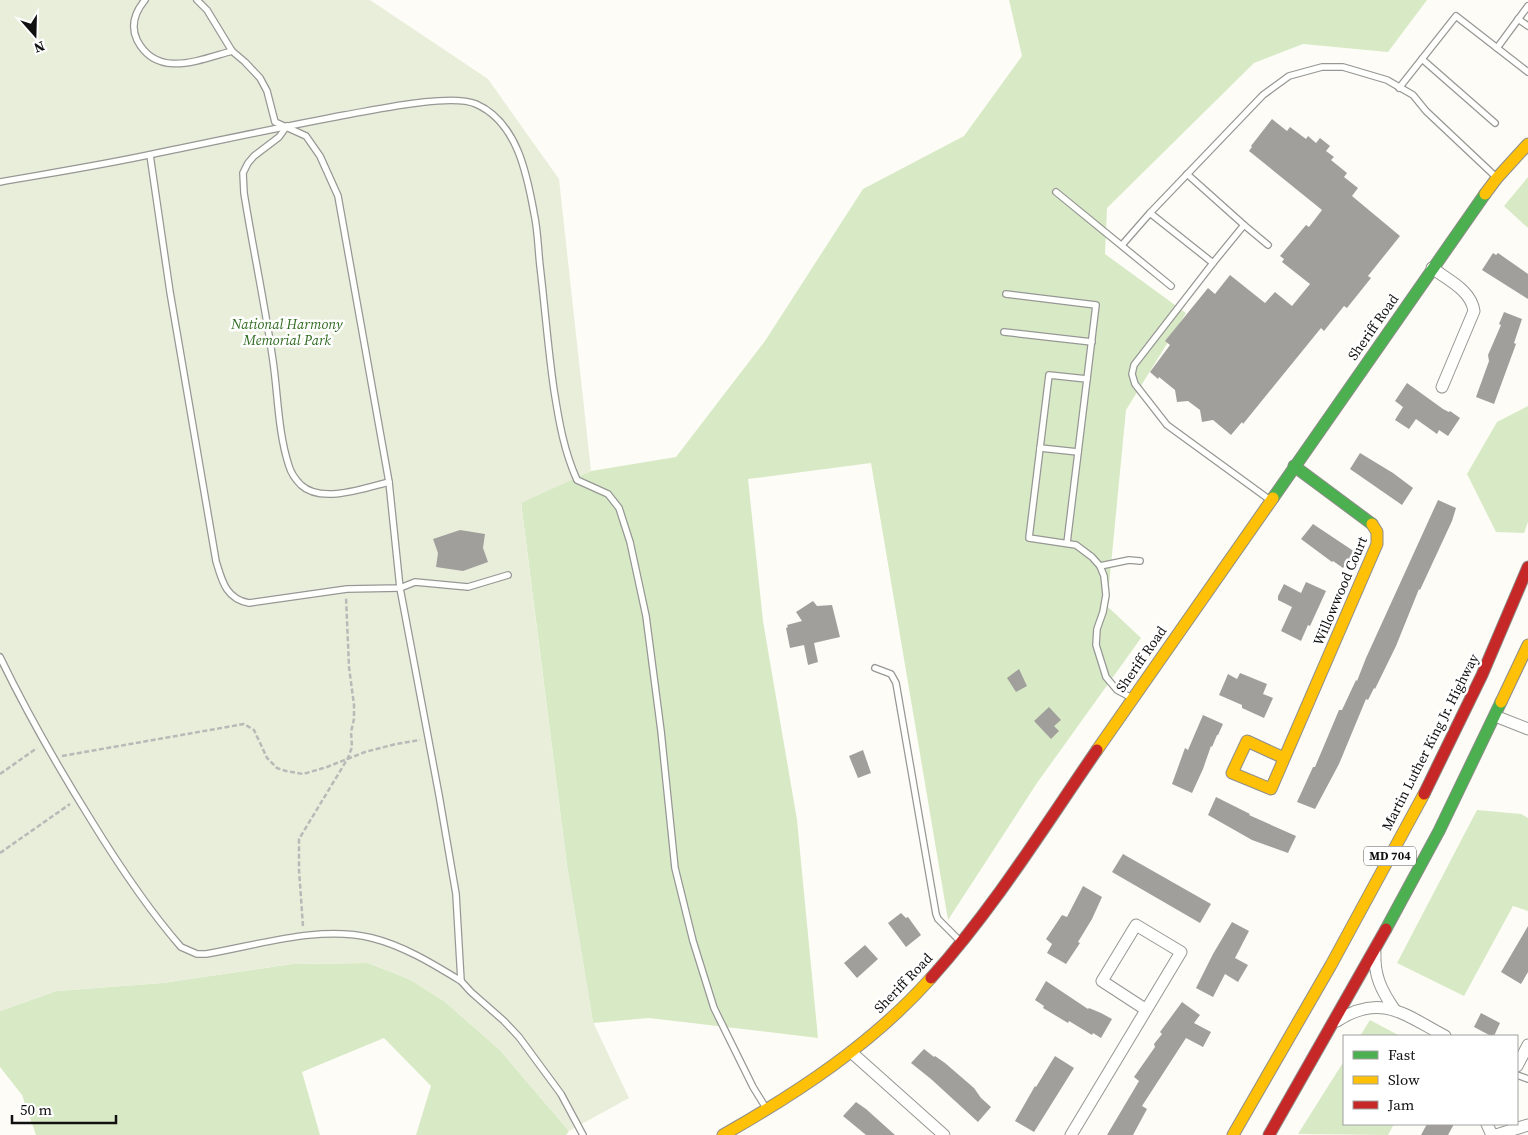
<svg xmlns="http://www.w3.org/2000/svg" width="1528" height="1135" font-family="'Source Serif 4',serif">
  <rect width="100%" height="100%" fill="#fdfcf7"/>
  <!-- forest -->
  <g fill="#d8eac5">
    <polygon points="1009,0 1427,0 1388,52 1303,44 1254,63 1107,208 1105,254 1186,313 1126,410 1107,606 1141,638 1037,783 948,920 871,463 748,479 763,621 797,820 818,1038 649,1018 593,1023 567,866 521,502 591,471 676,457 765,341 863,189 964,136 1022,56"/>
    <polygon points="1528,177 1528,228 1504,206"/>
    <polygon points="1528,406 1528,522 1524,533 1496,532 1467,474 1497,422"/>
    <polygon points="1477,810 1521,814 1528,818 1528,911 1513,906 1464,996 1397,963"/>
    <polygon points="368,963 409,979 444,1001 500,1050 569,1131 566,1135 416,1135 431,1086 384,1038 302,1072 320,1135 36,1135 22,1095 0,1067 0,1011 56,991 162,983 292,964"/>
    <polygon points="1370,1020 1400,1036 1360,1036"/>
    <polygon points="1344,1061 1344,1124 1394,1124 1388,1135 1298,1134"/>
  </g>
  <!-- cemetery -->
  <polygon fill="#e9eedb" points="0,0 370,0 488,79 559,179 591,471 521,503 567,866 593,1022 629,1098 569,1131 500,1050 444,1001 409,979 368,963 292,964 162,983 56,991 0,1011"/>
  <!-- building -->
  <g fill="#a19f9c">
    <polygon points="1272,119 1287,131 1290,127 1306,139 1308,136 1316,143 1320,138 1330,146 1326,151 1334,157 1331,160 1347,173 1344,177 1358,188 1352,196 1400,236 1368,276 1371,278 1347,308 1344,306 1324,331 1321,328 1243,424 1242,422 1231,435 1213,420 1202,422 1200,410 1188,401 1177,402 1175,390 1159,377 1158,379 1150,372 1170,345 1165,341 1208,288 1215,294 1230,275 1265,303 1275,292 1292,306 1310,284 1282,262 1284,259 1280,256 1306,225 1309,227 1322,210 1249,151 1252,147 1251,146"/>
    <polygon points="1493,253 1496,255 1498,253 1528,274 1528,299 1482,270"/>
    <polygon points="1504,312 1522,319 1514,343 1516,344 1494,404 1476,397 1489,361 1488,355 1501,325 1499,324"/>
    <polygon points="1407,383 1443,409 1449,412 1450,411 1460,418 1448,436 1439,430 1437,434 1416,419 1409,429 1395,420 1403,407 1395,401"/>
    <polygon points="1360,453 1393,473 1413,488 1402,505 1350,469"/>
    <polygon points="1438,500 1456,508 1452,521 1420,590 1419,589 1396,646 1375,689 1374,688 1368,700 1366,699 1339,764 1315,809 1297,802 1313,767 1315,767 1339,710 1342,710 1356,680 1357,681 1366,658"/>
    <polygon points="1313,524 1355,552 1343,568 1333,561 1332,562 1301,539"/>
    <polygon points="460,530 485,534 483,548 488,562 463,571 436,567 438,553 433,539"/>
    <polygon points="1306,582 1326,591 1310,626 1308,625 1301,641 1281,631 1292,607 1278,600 1278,596 1284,584 1301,593"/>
    <polygon points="813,601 817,606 832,605 840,637 814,643 818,662 808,665 804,645 790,648 786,628 788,627 787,625 802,621 796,612"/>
    <polygon points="1019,669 1027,686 1016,692 1007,678"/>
    <polygon points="1240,673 1267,684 1263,694 1273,698 1264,718 1242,708 1242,705 1219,695 1228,674 1237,679"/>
    <polygon points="1049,707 1061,720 1054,726 1059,731 1051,739 1034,721"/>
    <polygon points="1203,715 1223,724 1218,735 1217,735 1212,747 1211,746 1203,769 1192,793 1172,784 1185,748 1188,750"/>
    <polygon points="863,750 871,773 858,778 849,756"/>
    <polygon points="1216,797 1250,814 1249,815 1296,836 1288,853 1252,840 1208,815"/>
    <polygon points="1123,854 1211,904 1200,923 1112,872"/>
    <polygon points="1083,886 1102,897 1092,919 1078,942 1080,943 1066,964 1047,953 1052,944 1046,939 1062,915 1067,917"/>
    <polygon points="901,913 906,918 908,917 921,935 906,947 888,923"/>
    <polygon points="1232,922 1249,931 1235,958 1248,965 1238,982 1225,974 1213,997 1196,988 1213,954"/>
    <polygon points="1528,926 1528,972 1521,984 1501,972"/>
    <polygon points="865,945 878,959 857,978 844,963"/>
    <polygon points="1046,981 1088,1009 1089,1008 1101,1013 1112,1019 1101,1038 1093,1033 1092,1035 1069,1021 1068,1023 1043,1008 1044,1006 1035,1000"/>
    <polygon points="1182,1002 1200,1015 1194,1023 1211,1032 1203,1047 1186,1038 1142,1106 1147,1109 1133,1135 1107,1135 1139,1081 1134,1077 1155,1047 1154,1044 1162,1034 1160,1032"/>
    <polygon points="1481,1013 1500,1023 1494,1036 1491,1036 1474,1027"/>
    <polygon points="924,1049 934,1057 935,1056 945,1063 974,1088 981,1098 991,1107 978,1122 931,1079 911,1063"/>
    <polygon points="1055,1056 1074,1068 1034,1132 1015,1121 1035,1086 1036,1087"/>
    <polygon points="856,1102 866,1109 895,1135 866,1135 843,1116"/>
    <polygon points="1427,1124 1454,1124 1448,1135 1421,1135"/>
  </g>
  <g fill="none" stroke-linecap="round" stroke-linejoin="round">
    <defs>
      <g id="lane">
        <path d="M145,0C135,12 130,25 137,40C157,79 199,60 232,51"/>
        <polyline points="197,0 207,10 232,51 245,62 260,78 267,91 275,122 306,136 320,156 338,196 389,482 400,588 439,795 456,894 461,981 471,992 504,1021 519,1037 561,1094 583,1135"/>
        <polyline points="1518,19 1528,26"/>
        <polyline points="1497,48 1528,6"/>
        <polyline points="1422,59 1495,123"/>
        <polyline points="1399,88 1456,16 1528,72"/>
        <path d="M287,126L279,137L254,156L248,163L243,173L244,193C253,249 265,305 273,361C278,395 278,433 289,466C291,473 296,480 301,485C321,504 365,488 389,482"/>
        <path d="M150,155L170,292L216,561C222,581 226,599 249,603L347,589L400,588L415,582L468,587L508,575"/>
        <polyline points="1187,174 1244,225 1213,263"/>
        <path d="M0,182C51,173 102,165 153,154C217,141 281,127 345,115C375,110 450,93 476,104C517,122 527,174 534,213C538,231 538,249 540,266C545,308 548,349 554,390C559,422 564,451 577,480L608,494L619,508L630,542L646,616L661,731L675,868L693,941L714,1008L753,1087L766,1108"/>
        <polyline points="1056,192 1171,286"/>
        <polyline points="1244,225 1268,245"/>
        <polyline points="1122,245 1150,213"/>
        <polyline points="1006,294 1096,305 1067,543"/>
        <polyline points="1004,332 1092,342"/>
        <polyline points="1087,379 1049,375 1029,538 1076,545 1092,557 1100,566 1104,576 1106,595 1103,612 1097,629 1096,645 1106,677 1117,690 1130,697"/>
        <polyline points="1040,448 1078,452"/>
        <polyline points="1270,500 1167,425 1135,384 1132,374 1134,365 1213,263 1150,213 1263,95 1289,76 1322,67 1343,67 1387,80 1413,95 1426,111 1495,176"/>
        <polyline points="1100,566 1129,560 1140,561"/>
        <path d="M0,657C27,713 58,767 91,820C118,864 147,908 181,947L197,954H206C259,945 319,925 372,938C404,946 433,964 461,981"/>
        <polyline points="875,668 891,674 896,683 936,914 938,919 960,941"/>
        <polyline points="1517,1075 1528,1079"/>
      </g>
      <g id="street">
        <path d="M1432,268C1448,280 1471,290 1474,311L1442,387"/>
        <polyline points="1495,716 1528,729"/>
        <path d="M1375,953C1374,975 1381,990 1394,1009"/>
        <path d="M1337,1021C1381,992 1405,1015 1445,1036"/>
        <polyline points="851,1052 944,1135"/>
        <polyline points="1517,1066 1528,1045"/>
        <polyline points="1487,1124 1491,1133 1496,1135"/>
        <polyline points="1071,1135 1181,952 1136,925 1102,981 1145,1009"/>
        <polyline points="1496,1135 1528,1125"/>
      </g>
      <g id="fast">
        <polyline points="1294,466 1372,524"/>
        <polyline points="1273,498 1485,194"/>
        <polyline points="1386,929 1439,831 1501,702"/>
      </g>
      <g id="slow">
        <polyline points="1485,194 1497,178 1528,144"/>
        <polyline points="1501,702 1528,645"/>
        <polyline points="1097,750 1273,498"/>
        <polyline points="1284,758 1247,741 1232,773 1271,789 1377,544 1377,532 1372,524"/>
        <path d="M723,1135C799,1092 873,1043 931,978"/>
        <polyline points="1233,1135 1331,965 1424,794"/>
      </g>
      <g id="jam">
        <polyline points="1424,794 1482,675 1528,567"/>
        <path d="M931,978C994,908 1044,827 1097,750"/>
        <polyline points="1269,1135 1386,929"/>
      </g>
    </defs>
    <!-- lane casing -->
    <use href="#lane" stroke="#979795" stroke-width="8"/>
    <!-- street casing -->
    <use href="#street" stroke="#979795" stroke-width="13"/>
    <!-- fast casing -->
    <use href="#fast" stroke="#8e8d8b" stroke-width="13"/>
    <!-- slow casing -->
    <use href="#slow" stroke="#8e8d8b" stroke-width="13"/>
    <!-- jam casing -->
    <use href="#jam" stroke="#8e8d8b" stroke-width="13"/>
    <!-- path -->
    <g stroke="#b9b9b8" stroke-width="2.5" stroke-dasharray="5 2.5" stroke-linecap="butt">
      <polyline points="62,756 244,724 254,730 267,758 277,768 286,771 303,774 327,767 365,752 396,744 420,740"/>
      <polyline points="0,774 37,748"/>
      <polyline points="0,853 70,804"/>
      <polyline points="303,926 299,870 299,839 348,758 352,747 351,732 354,719 354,705 349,667 346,597"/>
    </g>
    <!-- lane -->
    <use href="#lane" stroke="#fffffe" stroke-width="5.5"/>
    <!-- street -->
    <use href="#street" stroke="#fffffe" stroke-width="11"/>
    <!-- fast -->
    <use href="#fast" stroke="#4caf50" stroke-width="11"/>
    <!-- slow -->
    <use href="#slow" stroke="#ffc107" stroke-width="11"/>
    <!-- jam -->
    <use href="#jam" stroke="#c62828" stroke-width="11"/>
  </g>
  <g text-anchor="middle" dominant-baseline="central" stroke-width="5" stroke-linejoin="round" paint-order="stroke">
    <!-- shield labels -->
    <rect fill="#fff" stroke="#585858" stroke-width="1" x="1364" y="846.5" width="52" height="19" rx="4"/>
    <g font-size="12" font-weight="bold" fill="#111">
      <text x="1390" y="856">MD 704</text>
    </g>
    <!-- park labels -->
    <g font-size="14" font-style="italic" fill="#2f6b1f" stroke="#fff">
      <text x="287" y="324">National Harmony<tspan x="287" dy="16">Memorial Park</tspan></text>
    </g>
    <!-- street labels -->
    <g font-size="14" fill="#111" stroke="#fff">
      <text transform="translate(1373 327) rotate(-55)">Sheriff Road</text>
      <text transform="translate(1340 591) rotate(-67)">Willowwood Court</text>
      <text transform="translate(1141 659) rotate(-55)">Sheriff Road</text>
      <text transform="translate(1430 742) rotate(-63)">Martin Luther King Jr. Highway</text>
      <text transform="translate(903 983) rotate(-46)">Sheriff Road</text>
    </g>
  </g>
  <!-- legend -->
  <rect x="1343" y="1035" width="175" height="90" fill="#ffffff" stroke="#a0a0a0"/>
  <rect x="1353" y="1051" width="25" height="8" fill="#4caf50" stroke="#a0a0a0"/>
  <text x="1388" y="1060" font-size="15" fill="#111111">Fast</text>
  <rect x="1353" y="1076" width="25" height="8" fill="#ffc107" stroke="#a0a0a0"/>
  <text x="1388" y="1085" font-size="15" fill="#111111">Slow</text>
  <rect x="1353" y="1101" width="25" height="8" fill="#c62828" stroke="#a0a0a0"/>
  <text x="1388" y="1110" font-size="15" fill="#111111">Jam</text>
  <!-- north arrow -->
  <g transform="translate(35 35) rotate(160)" stroke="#ffffff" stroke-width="4" paint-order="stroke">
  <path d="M0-4L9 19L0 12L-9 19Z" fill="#111111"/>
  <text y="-8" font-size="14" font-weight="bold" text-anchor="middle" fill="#111111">N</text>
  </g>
  <!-- scale -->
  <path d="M12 1115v8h104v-8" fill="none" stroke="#111111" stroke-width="2.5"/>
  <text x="20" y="1115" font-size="15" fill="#111111" stroke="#ffffff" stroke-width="4" paint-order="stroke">50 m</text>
</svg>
